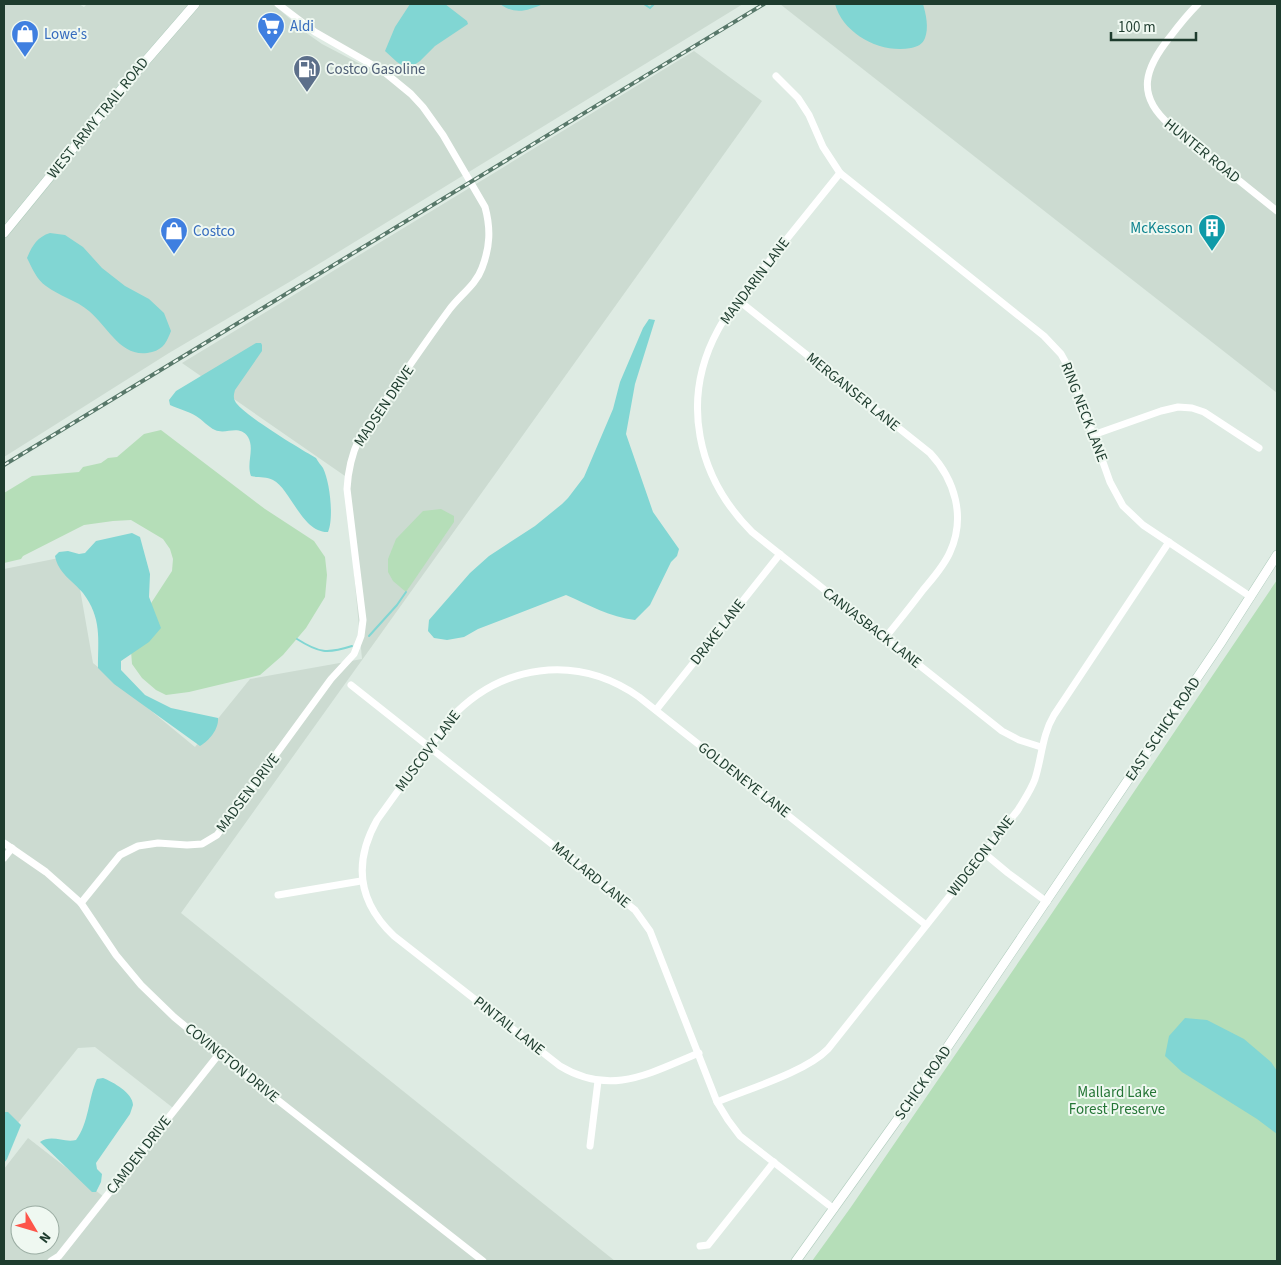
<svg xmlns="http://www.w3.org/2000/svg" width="1281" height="1265" font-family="'Source Sans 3',sans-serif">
  <rect width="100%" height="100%" fill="#deebe3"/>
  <!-- built -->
  <g fill="#ccdbd1" fill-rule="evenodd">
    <polygon points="4,4 79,4 84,7 87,4 189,4 114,90 4,225"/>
    <polygon points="198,4 273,4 305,32 322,44 364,66 366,62 316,34 280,4 743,4 291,281 169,353 4,457 4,236"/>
    <polygon points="780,4 1277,4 1277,393 813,30"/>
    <polygon points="694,51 762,101 181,913 615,1261 59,1261 177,1111 95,1047 78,1048 14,1128 4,1133 4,569 74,555 93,663 195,747 250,679 362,659 345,476 182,363"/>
    <path d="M28,1138L104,1197L51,1261H4V1169ZM20,1215H50V1245H20Z"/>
  </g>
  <!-- green -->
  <g fill="#b5deb8">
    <polygon points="161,430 265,509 314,541 325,557 327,575 325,597 306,628 283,655 260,675 189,692 166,695 156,690 142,678 132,664 131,651 144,614 172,571 173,559 170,549 163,539 131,520 113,521 84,525 23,556 21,559 4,563 4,493 32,476 79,472 83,467 101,463 108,458 117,457 144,434"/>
    <polygon points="441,509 454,516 454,522 406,592 393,581 388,572 388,559 396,539 423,511"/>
    <polygon points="1277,580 1277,1261 812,1261 851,1207 1046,922"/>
  </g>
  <!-- water -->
  <g fill="#81d6d3">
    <polygon points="410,4 445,4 467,21 468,24 435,46 420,61 408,69 397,62 385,51 395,27"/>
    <path d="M500,4H543C527,11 515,15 500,4Z"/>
    <path d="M835,4H923C926,14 929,28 925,38C923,44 917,47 911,48C881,54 843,34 835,4Z"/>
    <path d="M50,233L65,235L83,247L102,268L125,286L149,299L164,313L171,331C167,341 164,349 152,352C122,360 109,328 89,311C76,300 59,296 46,286C37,280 32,268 27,258C32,246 37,237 50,233Z"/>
    <path d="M649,319L655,320L635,384L626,434L653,512L679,549L677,556L671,562L650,605L635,620C610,617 589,605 566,595L478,629L464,637L447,640L434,638L428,631L429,620L470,573L489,556L535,526L562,504L568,498L584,477L613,409L620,382L643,328Z"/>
    <path d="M256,343H261L262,345V351L235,390C234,394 233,397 235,401C240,413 302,450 316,458C318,462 321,465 323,468C330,482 334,518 328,532C302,533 290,488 273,480C266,476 258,478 251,476C246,463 255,449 248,437C239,424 226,435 215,430C208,427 203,420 196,416C188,411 179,409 170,405L169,400L176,391Z"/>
    <path d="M132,533L140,537L150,574L149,597L161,628L149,642L121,661V670L145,695L171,708L218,718C219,729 209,741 200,746L114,684L98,668C98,639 102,618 83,593C73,581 58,573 55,556L59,552L68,551L79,554L85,553L96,541Z"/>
    <polygon points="1185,1018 1207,1020 1244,1039 1271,1062 1277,1071 1277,1134 1257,1119 1182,1072 1165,1056 1169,1036"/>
    <path d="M103,1078C113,1082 133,1093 133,1105C132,1108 131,1111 130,1114L96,1163L97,1169L102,1174L101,1182L96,1192H92L40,1142C52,1134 63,1143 76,1140C89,1123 88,1099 97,1079Z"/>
    <polygon points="4,1112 8,1112 21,1125 7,1159 4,1163"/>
  </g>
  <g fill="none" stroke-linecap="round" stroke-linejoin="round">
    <!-- stream -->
    <g stroke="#81d6d3" stroke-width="2">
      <polyline points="644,4 650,8 654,4"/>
      <polyline points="369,636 397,605 406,592"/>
      <path d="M297,639C319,653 327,654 352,646"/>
    </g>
    <defs>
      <g id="secondary">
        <polyline points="4,233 124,86 195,4"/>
        <polyline points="796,1261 915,1095 1220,644 1277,555"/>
      </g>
    </defs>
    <!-- secondary casing -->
    <use href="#secondary" stroke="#b0ccbd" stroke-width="10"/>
    <!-- street -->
    <g stroke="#fff" stroke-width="7">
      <path d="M1198,4C1188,14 1179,25 1170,37C1145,68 1135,95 1170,125L1277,211"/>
      <polyline points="776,76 798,98 809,115 823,147 840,173 1044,336 1061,354 1071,372 1110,482 1123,506 1143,525 1251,597"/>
      <path d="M840,173C813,206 787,239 761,271C746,290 729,309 718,330C680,400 697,477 752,532L1002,731L1019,740L1041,747"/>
      <path d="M738,300L930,453C955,480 966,517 950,552C944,566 933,578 923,590C911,606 898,622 885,638"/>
      <polyline points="1093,435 1161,411 1178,407 1192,408 1204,412 1259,448"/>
      <polyline points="351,685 635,910 650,931 717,1102 728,1120 740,1136 834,1209"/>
      <polyline points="656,710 780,554"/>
      <polyline points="4,843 46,872 81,903 116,955 141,985 174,1017 219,1054 483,1261"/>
      <polyline points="984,853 1008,873 1047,902"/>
      <polyline points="4,858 12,848"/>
      <polyline points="278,895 361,881"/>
      <path d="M81,903L120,855L138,846L158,843L187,845L202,844L217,835L331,679L354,654L361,636L363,620L347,489C348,471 351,456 359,439C389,396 418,352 449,310C460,295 476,285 482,268C490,247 491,229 485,207L443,135L423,107L411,94L383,71L315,32L278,4"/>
      <path d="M699,1053C650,1073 611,1097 560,1066L394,936C358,902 353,863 377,820L449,720C500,664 576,653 639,697L926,925"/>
      <path d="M717,1102C748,1089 806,1072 828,1049L1018,810C1024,800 1031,790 1035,779C1042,757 1042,735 1054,715L1169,542"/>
      <polyline points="590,1146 598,1081"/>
      <polyline points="700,1246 708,1245 774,1162"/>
      <polyline points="51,1261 59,1256 219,1054"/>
    </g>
    <!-- secondary -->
    <use href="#secondary" stroke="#fff" stroke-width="9"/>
    <defs>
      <polyline id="rail" points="4,465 764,4"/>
    </defs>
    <!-- rail casing -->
    <use href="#rail" stroke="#58786a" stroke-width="4"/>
    <!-- rail -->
    <use href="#rail" stroke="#eff8f1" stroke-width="2" stroke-dasharray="5.5" stroke-linecap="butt"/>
  </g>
  <!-- icons -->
  <defs>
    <symbol id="supermarket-pin" viewBox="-11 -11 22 30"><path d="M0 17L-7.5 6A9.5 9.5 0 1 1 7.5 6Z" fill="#3f7fe0" stroke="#eff8f1"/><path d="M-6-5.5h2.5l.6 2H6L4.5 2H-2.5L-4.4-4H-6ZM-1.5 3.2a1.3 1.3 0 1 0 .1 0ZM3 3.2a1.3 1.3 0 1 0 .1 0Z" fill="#fff"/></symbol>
    <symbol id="shop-pin" viewBox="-11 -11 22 30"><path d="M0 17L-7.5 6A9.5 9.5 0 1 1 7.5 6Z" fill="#3f7fe0" stroke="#eff8f1"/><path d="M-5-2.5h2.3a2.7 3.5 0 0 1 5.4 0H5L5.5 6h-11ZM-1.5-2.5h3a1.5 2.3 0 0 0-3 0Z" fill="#fff"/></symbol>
    <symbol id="fuel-pin" viewBox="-11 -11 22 30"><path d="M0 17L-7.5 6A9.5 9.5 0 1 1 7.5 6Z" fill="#5c6f8a" stroke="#eff8f1"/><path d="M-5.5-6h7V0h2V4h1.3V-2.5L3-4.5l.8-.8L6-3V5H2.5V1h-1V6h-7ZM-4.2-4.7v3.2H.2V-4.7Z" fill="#fff"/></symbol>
    <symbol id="building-pin" viewBox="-11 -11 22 30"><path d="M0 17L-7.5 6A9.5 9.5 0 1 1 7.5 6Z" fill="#0f9aa8" stroke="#eff8f1"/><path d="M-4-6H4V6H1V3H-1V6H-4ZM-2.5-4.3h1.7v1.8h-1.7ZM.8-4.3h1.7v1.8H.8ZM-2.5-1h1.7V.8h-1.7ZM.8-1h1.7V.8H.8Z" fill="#fff"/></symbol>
  </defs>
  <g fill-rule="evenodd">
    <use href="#supermarket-pin" x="255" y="10" width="32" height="43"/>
    <use href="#shop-pin" x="9" y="18" width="32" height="43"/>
    <use href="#fuel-pin" x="291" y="53" width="32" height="43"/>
    <use href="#building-pin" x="1196" y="212" width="32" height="43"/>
    <use href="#shop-pin" x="158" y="215" width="32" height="43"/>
  </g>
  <g text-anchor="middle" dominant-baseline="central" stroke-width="4" stroke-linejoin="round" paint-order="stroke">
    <!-- shop labels -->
    <g font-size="15" fill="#366cbe" stroke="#eff8f1" text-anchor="start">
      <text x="290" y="26">Aldi</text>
      <text x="44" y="34">Lowe's</text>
      <text x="193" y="231">Costco</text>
    </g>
    <!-- service labels -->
    <g font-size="15" fill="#4e5e75" stroke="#eff8f1" text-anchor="start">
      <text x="326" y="69">Costco Gasoline</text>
    </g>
    <!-- street labels -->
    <g font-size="15" fill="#1e3c2e" stroke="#eff8f1">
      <text transform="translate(98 118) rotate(-51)">WEST ARMY TRAIL ROAD</text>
      <text transform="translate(1202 151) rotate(39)">HUNTER ROAD</text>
      <text transform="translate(755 281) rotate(-53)">MANDARIN LANE</text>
      <text transform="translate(853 392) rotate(39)">MERGANSER LANE</text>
      <text transform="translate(384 406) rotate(-56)">MADSEN DRIVE</text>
      <text transform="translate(1084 412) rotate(69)">RING NECK LANE</text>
      <text transform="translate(872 628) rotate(38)">CANVASBACK LANE</text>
      <text transform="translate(718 632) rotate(-52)">DRAKE LANE</text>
      <text transform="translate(1163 729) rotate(-56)">EAST SCHICK ROAD</text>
      <text transform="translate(428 751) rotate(-53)">MUSCOVY LANE</text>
      <text transform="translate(744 780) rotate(38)">GOLDENEYE LANE</text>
      <text transform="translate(248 793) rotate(-53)">MADSEN DRIVE</text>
      <text transform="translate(981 856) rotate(-52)">WIDGEON LANE</text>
      <text transform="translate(591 875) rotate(39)">MALLARD LANE</text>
      <text transform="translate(509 1026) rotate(38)">PINTAIL LANE</text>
      <text transform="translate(232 1063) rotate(39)">COVINGTON DRIVE</text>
      <text transform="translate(923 1083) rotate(-55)">SCHICK ROAD</text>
      <text transform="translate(139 1155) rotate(-52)">CAMDEN DRIVE</text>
    </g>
    <!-- culture labels -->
    <g font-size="15" fill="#0d838f" stroke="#eff8f1" text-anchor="end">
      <text x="1193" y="228">McKesson</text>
    </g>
    <!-- park labels -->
    <g font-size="15" fill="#257636" stroke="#eff8f1">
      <text x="1117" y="1092">Mallard Lake<tspan x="1117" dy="17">Forest Preserve</tspan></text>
    </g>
  </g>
  <!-- border -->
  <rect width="1281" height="1265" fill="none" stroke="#1e3c2e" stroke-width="10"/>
  <!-- north arrow -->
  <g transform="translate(35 1230) rotate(128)"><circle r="24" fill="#eff8f1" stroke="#9bada3"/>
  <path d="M0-4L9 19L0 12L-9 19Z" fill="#fd554a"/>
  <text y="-8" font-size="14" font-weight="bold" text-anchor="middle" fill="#1e3c2e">N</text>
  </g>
  <!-- scale -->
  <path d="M1111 32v8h85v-8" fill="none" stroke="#1e3c2e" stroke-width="2.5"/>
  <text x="1118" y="32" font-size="15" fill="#1e3c2e" stroke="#eff8f1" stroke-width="4" paint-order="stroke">100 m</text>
</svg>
